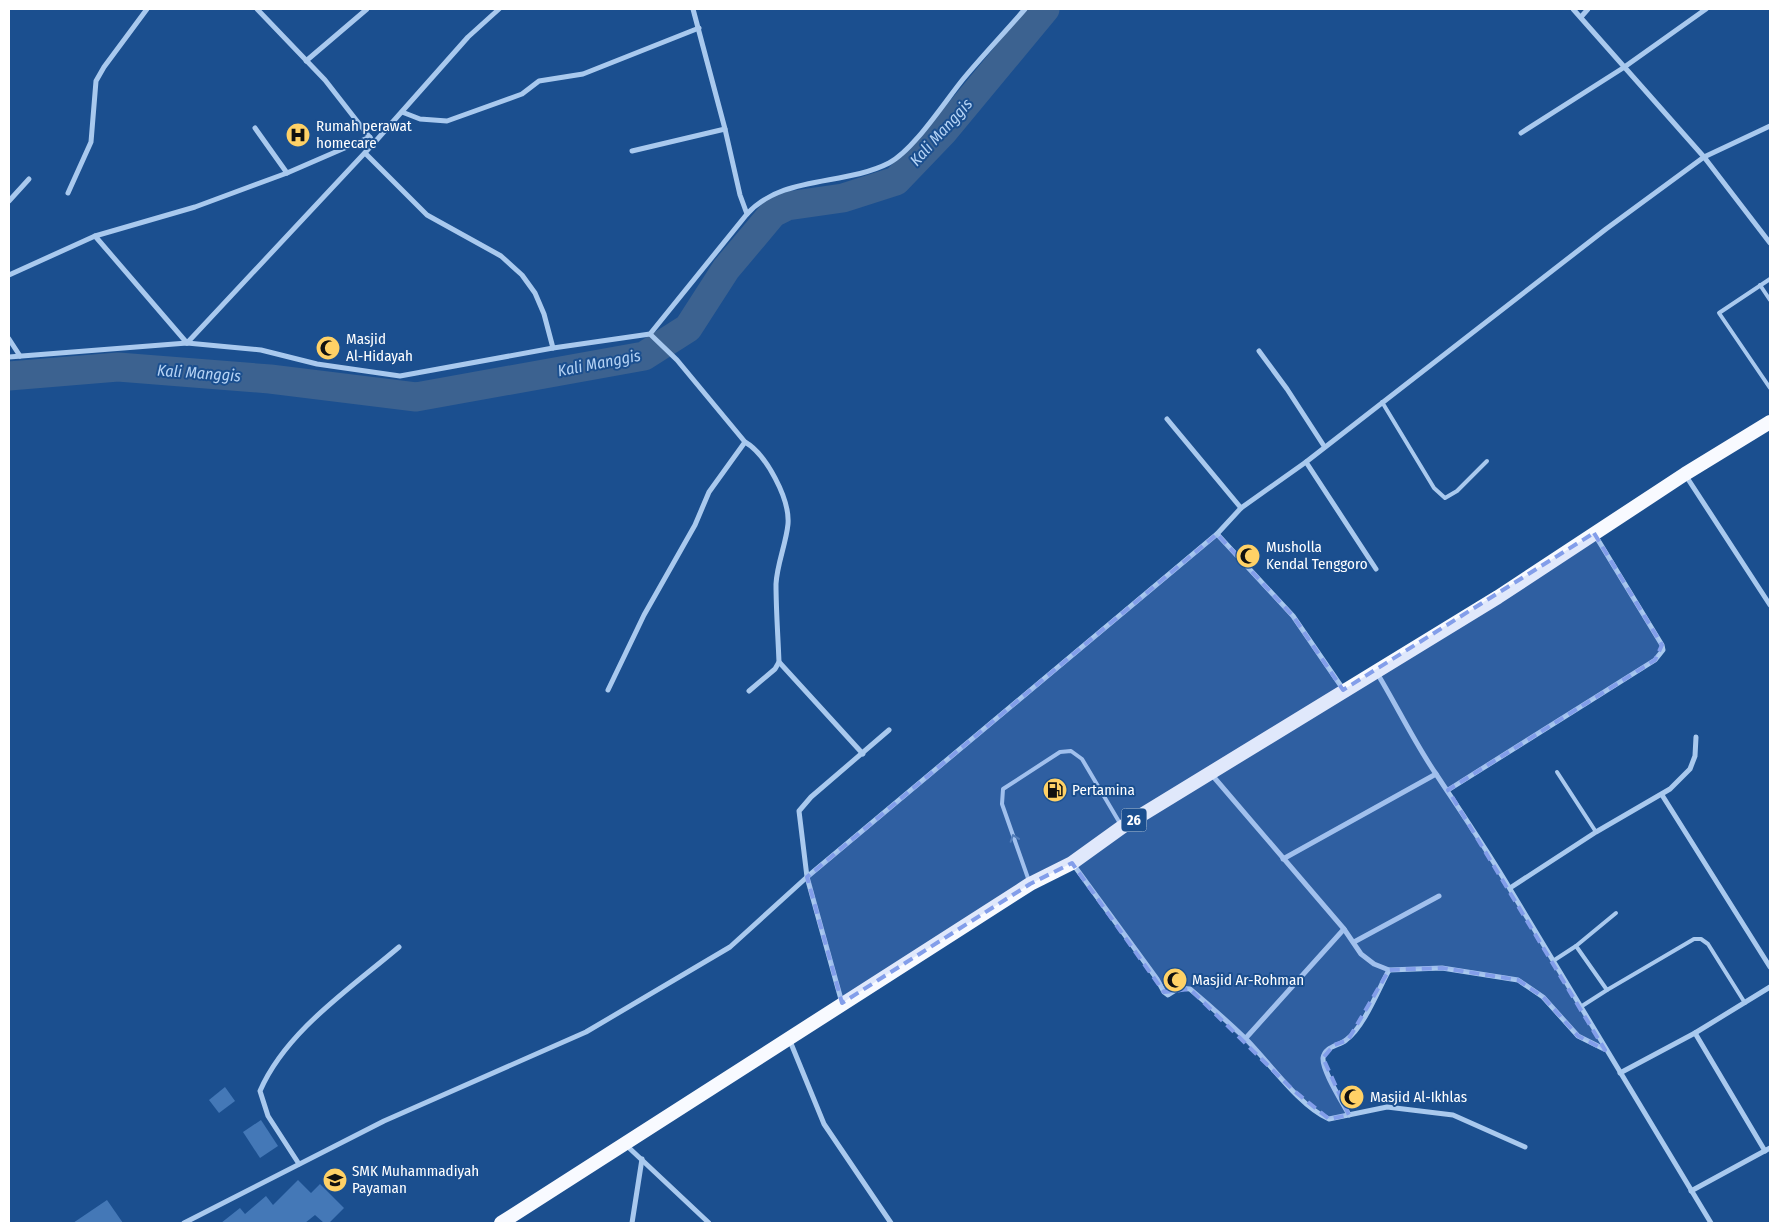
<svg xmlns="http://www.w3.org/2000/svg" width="1779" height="1232" font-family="'Fira Sans Condensed',sans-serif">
  <rect width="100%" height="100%" fill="#1b4f8f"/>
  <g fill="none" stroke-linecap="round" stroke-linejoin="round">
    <!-- river -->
    <polyline stroke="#3c6290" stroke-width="29" points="9,376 118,367 270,379 416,397 644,356 688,328 726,269 773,213 787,206 843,198 896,181 943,132 1045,9"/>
  </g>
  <!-- building -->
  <g fill="#4478b7">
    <polygon points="225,1087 235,1101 219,1113 209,1100"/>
    <polygon points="261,1120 278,1146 260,1158 243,1132"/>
    <polygon points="298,1180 311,1193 320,1184 344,1208 329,1223 324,1223 315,1215 305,1223 221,1223 240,1208 245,1214 266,1196 273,1205"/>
    <polygon points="107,1200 123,1223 73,1223"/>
  </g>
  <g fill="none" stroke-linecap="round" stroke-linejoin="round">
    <!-- service -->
    <g stroke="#a9c9ee" stroke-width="4">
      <polyline points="1770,279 1719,313 1770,388"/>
      <polyline points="1760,285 1770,300"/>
      <polyline points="1382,402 1434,488 1445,498 1457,491 1487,461"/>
      <polyline points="1557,772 1596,832"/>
      <polyline points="1029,881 1002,804 1003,789 1060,752 1071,751 1082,759 1121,825"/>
      <polyline points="1616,913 1576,946 1607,990 1694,939 1701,939 1708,944 1745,1003"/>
      <polyline points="1553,961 1576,946"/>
      <polyline points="1582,1006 1607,990"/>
    </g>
    <!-- minor -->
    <g stroke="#a9c9ee" stroke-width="5">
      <polyline points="257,9 325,80 371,139"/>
      <polyline points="1573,9 1704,157 1770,243"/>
      <polyline points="1581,17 1588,9"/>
      <polyline points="306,61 367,9"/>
      <polyline points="402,112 420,119 447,121 522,94 539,81 583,74 699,28"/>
      <polyline points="255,128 287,173"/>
      <polyline points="1521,133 1623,68 1706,9"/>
      <polyline points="370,137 287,173 195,207 95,236 187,343 374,143 468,37 499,9"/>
      <polyline points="632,151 725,129"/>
      <polyline points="365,153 427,215 501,256 522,275 535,293 544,314 553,348"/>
      <polyline points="68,193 91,142 96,81 104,67 147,9"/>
      <polyline points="9,201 29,179"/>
      <path d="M747,214C782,175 844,186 889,163C914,150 945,101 964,78C984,54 1005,32 1025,9"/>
      <polyline points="9,275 95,236"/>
      <path d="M650,334L677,360L745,442C766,454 790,499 788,524C786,544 777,564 776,584C776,610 778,636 779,662L775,669L749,691"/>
      <polyline points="9,339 20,356"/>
      <polyline points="1259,351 1287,389 1324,446"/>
      <polyline points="9,357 187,343 261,350 317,364 400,376 553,348 650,334 747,214 740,195 725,129 693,9"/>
      <polyline points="1167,419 1241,508"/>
      <polyline points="1306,462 1376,569"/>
      <polyline points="1686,476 1770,605"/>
      <polyline points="1217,534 1293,616 1343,689"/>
      <polyline points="779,662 863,754"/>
      <path d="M1377,673C1397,706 1414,742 1436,774C1461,812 1487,850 1510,889C1577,1000 1643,1112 1711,1223"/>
      <polyline points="608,690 644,615 695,525 709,492 745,442"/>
      <polyline points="1212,775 1344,929 1361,954 1374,964 1389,970 1442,968 1518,980 1543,997 1578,1036 1604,1049"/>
      <polyline points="1448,790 1655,660 1663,650 1662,645 1595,535"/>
      <polyline points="1662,795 1770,967"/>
      <polyline points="1283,859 1436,774"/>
      <path d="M1073,864L1157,979L1164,992L1168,995L1179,988L1190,989C1209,1005 1227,1021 1245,1038C1269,1062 1299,1106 1329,1119L1387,1107L1453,1115L1525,1147"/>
      <polyline points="1510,888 1596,832 1670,789 1690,769 1695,756 1696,737"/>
      <polyline points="1354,942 1439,896"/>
      <polyline points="842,1003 807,877 799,811 811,797 889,730"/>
      <polyline points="1695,1033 1765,1151"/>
      <polyline points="1245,1039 1344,929"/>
      <polyline points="790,1041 824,1124 891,1223"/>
      <polyline points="1620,1073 1695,1033 1770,987"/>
      <path d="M1349,1115C1343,1103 1322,1071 1323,1058C1325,1046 1339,1046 1346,1040C1364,1027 1378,990 1389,970"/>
      <polyline points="626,1145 709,1223"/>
      <path d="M299,1164L268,1116L260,1091C286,1031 351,988 399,947"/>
      <polyline points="1691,1191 1770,1148"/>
      <polyline points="184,1223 384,1121 586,1032 730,947 807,877 1217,534 1241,508 1306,462 1606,229 1704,157 1770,126"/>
      <polyline points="632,1223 642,1159"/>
    </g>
    <!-- trunk -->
    <polyline stroke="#f8faff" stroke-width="14" points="501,1223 1030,884 1072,863 1122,827 1498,597 1685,474 1770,422"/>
  </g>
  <!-- one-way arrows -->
  <defs><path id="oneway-chevron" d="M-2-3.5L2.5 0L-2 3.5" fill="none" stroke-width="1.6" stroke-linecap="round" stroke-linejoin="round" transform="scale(1.25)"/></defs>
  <use stroke="#4674ac" href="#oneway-chevron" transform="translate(1014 838) rotate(-109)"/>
  <!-- marked area -->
  <path fill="#839eea" fill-opacity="0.2" stroke="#839eea" stroke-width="4" stroke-dasharray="10 6" stroke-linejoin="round" d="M1594,533L1662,645L1655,660L1448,790L1605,1050L1578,1036L1543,997L1518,980L1442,968L1389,970L1348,1040L1334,1045L1323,1058L1349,1115L1329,1119L1293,1090L1190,989L1164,992L1072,863L1030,884L842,1003L807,877L1217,534L1293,616L1343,690Z"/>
  <!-- icons -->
  <defs>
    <symbol id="hospital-disc" viewBox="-11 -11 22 22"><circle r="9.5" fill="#ffd166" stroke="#1b4f8f"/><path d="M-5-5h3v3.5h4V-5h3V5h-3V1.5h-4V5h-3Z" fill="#111"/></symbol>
    <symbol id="mosque-disc" viewBox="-11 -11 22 22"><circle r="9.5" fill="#ffd166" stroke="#1b4f8f"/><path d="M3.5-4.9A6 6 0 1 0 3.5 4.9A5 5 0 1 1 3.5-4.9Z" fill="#111"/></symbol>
    <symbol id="fuel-disc" viewBox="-11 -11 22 22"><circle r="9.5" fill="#ffd166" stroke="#1b4f8f"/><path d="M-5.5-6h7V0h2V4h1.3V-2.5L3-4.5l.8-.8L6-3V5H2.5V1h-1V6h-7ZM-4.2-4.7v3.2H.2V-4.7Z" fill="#111"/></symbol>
    <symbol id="school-disc" viewBox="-11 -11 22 22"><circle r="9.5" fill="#ffd166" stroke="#1b4f8f"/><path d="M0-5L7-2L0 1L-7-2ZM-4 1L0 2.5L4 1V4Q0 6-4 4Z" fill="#111"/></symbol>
  </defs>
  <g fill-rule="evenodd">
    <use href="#hospital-disc" x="284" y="121" width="28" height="28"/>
    <use href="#mosque-disc" x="314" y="334" width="28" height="28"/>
    <use href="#mosque-disc" x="1234" y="542" width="28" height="28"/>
    <use href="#fuel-disc" x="1041" y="776" width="28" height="28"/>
    <use href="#mosque-disc" x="1161" y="966" width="28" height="28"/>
    <use href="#mosque-disc" x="1338" y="1083" width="28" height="28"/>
    <use href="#school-disc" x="321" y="1166" width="28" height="28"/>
  </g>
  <g text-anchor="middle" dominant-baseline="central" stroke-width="4" stroke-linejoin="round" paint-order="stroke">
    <!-- shield labels -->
    <rect fill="#1b4f8f" stroke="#bbcadd" stroke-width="1" x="1121.5" y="808.5" width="25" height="23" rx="4"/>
    <g font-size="14" font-weight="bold" fill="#fff">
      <text x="1134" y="820">26</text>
    </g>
    <!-- poi labels -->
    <g font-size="15" fill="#fff" stroke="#1b4f8f" text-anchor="start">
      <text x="316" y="126">Rumah perawat<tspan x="316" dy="17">homecare</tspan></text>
      <text x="346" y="339">Masjid<tspan x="346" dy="17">Al-Hidayah</tspan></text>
      <text x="1266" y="547">Musholla<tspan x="1266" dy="17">Kendal Tenggoro</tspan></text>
      <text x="1072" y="790">Pertamina</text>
      <text x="1192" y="980">Masjid Ar-Rohman</text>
      <text x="1370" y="1097">Masjid Al-Ikhlas</text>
      <text x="352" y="1171">SMK Muhammadiyah<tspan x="352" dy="17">Payaman</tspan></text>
    </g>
    <!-- water labels -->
    <g font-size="16" font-style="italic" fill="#b5d3f5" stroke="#1b4f8f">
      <text transform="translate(941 132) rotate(-48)">Kali Manggis</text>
      <text transform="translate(599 363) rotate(-11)">Kali Manggis</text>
      <text transform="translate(199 373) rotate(4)">Kali Manggis</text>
    </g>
  </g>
  <!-- border -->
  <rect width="1779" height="1232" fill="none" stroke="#ffffff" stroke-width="20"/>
</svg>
